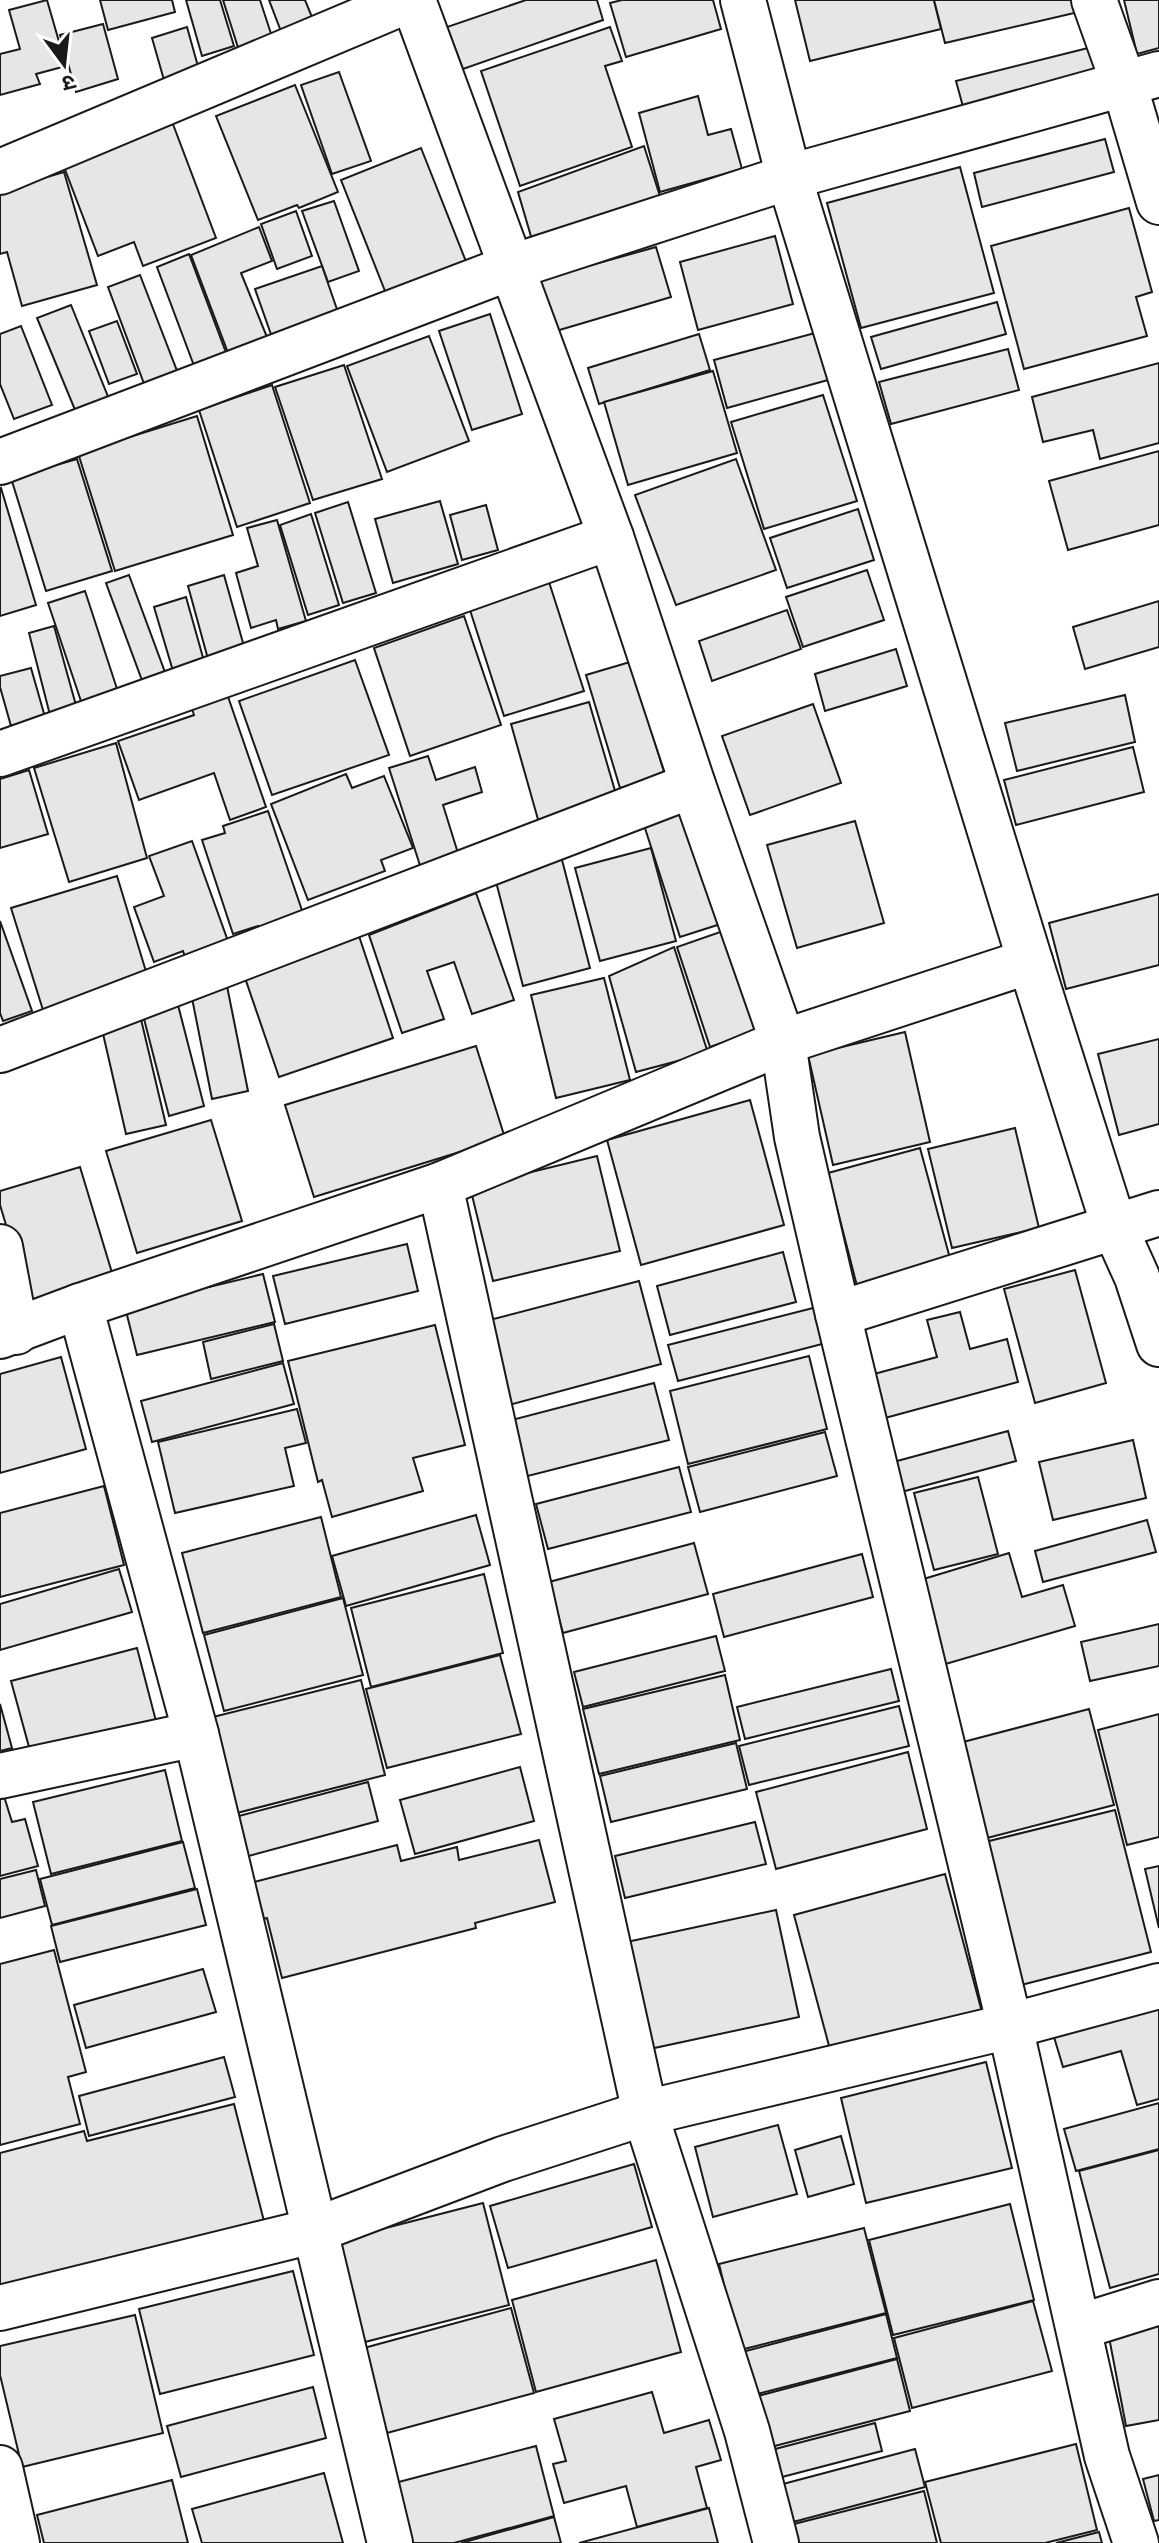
<svg xmlns="http://www.w3.org/2000/svg" width="1159" height="2543" font-family="'Titillium Web','Noto Sans Devanagari',sans-serif">
  <rect width="100%" height="100%" fill="#fff"/>
  <!-- building -->
  <g fill="#e6e6e6" stroke="#1a1a1a" stroke-width="2">
    <polygon points="47,0 66,66 36,74 40,84 0,95 0,54 20,49 9,10"/>
    <polygon points="100,0 172,0 175,12 108,30"/>
    <polygon points="186,0 220,0 234,46 202,56"/>
    <polygon points="223,0 260,0 275,46 241,57"/>
    <polygon points="269,0 305,0 314,22 282,34"/>
    <polygon points="526,0 597,0 603,20 463,69 447,27"/>
    <polygon points="622,0 713,0 721,29 626,57 610,3"/>
    <polygon points="795,0 934,0 941,29 810,61"/>
    <polygon points="934,0 1081,0 1083,11 945,43"/>
    <polygon points="1124,0 1159,0 1159,48 1137,54"/>
    <polygon points="103,24 118,79 76,92 60,35"/>
    <polygon points="187,27 199,70 164,80 152,38"/>
    <polygon points="610,27 622,61 605,66 632,147 520,186 481,71"/>
    <polygon points="1100,45 1108,77 965,114 956,81"/>
    <polygon points="339,72 371,161 332,174 301,85"/>
    <polygon points="295,85 338,192 299,208 297,205 258,220 216,116"/>
    <polygon points="698,96 708,135 731,129 742,169 660,192 639,113"/>
    <polygon points="168,111 216,238 143,266 134,242 98,256 61,159"/>
    <polygon points="1105,139 1114,172 982,207 974,173"/>
    <polygon points="644,146 665,212 535,250 518,192"/>
    <polygon points="421,148 467,264 387,296 341,180"/>
    <polygon points="960,167 994,293 861,328 827,203"/>
    <polygon points="64,172 97,285 22,306 7,252 0,254 0,191"/>
    <polygon points="334,201 359,271 328,282 302,211"/>
    <polygon points="1129,208 1152,292 1136,297 1147,336 1024,369 991,246"/>
    <polygon points="296,211 312,256 277,269 261,224"/>
    <polygon points="259,227 272,261 241,273 269,342 230,358 191,255"/>
    <polygon points="775,236 793,304 698,330 680,262"/>
    <polygon points="656,247 671,297 546,334 531,282"/>
    <polygon points="189,254 228,358 196,371 157,267"/>
    <polygon points="322,266 340,318 273,340 255,289"/>
    <polygon points="140,275 179,376 146,389 108,287"/>
    <polygon points="997,302 1006,334 881,369 871,337"/>
    <polygon points="71,305 113,409 80,422 37,318"/>
    <polygon points="490,314 522,414 472,430 439,331"/>
    <polygon points="117,321 137,374 109,384 89,331"/>
    <polygon points="21,326 52,405 14,419 0,384 0,334"/>
    <polygon points="815,333 828,380 727,408 714,360"/>
    <polygon points="699,334 710,370 599,404 588,368"/>
    <polygon points="429,336 469,441 387,472 347,366"/>
    <polygon points="1008,349 1019,390 891,424 879,382"/>
    <polygon points="1159,363 1159,443 1100,459 1093,430 1043,442 1032,397"/>
    <polygon points="344,365 382,479 313,500 275,387"/>
    <polygon points="713,371 737,453 628,485 604,402"/>
    <polygon points="272,385 310,503 237,527 199,410"/>
    <polygon points="823,395 857,501 764,529 731,422"/>
    <polygon points="197,416 233,535 115,571 78,453"/>
    <polygon points="1159,451 1159,525 1068,550 1049,481"/>
    <polygon points="77,459 112,571 46,591 11,478"/>
    <polygon points="736,459 776,570 676,605 635,495"/>
    <polygon points="1,488 36,605 0,616 0,489"/>
    <polygon points="440,501 458,564 393,583 375,519"/>
    <polygon points="348,502 376,593 343,603 315,513"/>
    <polygon points="486,505 498,550 462,560 450,515"/>
    <polygon points="858,509 874,560 787,588 770,538"/>
    <polygon points="311,514 339,605 308,615 280,525"/>
    <polygon points="277,520 306,621 278,629 276,620 251,628 236,573 258,566 247,528"/>
    <polygon points="867,570 884,620 803,647 786,597"/>
    <polygon points="129,575 166,675 143,683 106,583"/>
    <polygon points="224,575 245,650 208,659 188,586"/>
    <polygon points="549,582 584,691 504,716 469,607"/>
    <polygon points="85,591 120,698 84,710 48,603"/>
    <polygon points="186,597 204,661 173,671 154,607"/>
    <polygon points="1159,601 1159,647 1085,669 1073,627"/>
    <polygon points="787,610 801,649 712,681 699,641"/>
    <polygon points="464,616 501,725 410,756 374,648"/>
    <polygon points="54,626 77,709 50,715 29,633"/>
    <polygon points="896,649 907,686 825,711 815,674"/>
    <polygon points="355,660 389,755 272,795 239,701"/>
    <polygon points="630,662 665,775 620,788 586,675"/>
    <polygon points="31,668 45,717 11,726 0,687 0,676"/>
    <polygon points="224,685 266,807 230,820 214,773 139,800 118,741 194,715 188,696"/>
    <polygon points="1125,695 1135,742 1017,771 1005,723"/>
    <polygon points="589,702 618,801 539,823 511,724"/>
    <polygon points="813,704 841,783 750,815 722,736"/>
    <polygon points="116,743 147,858 69,882 34,768"/>
    <polygon points="1133,747 1144,792 1016,825 1004,780"/>
    <polygon points="428,756 436,780 475,767 482,792 443,805 462,866 424,878 389,768"/>
    <polygon points="29,770 48,834 0,848 0,779"/>
    <polygon points="346,774 352,788 384,776 413,848 381,860 385,871 308,900 271,804"/>
    <polygon points="693,806 730,921 680,937 643,822"/>
    <polygon points="268,811 305,919 260,934 258,926 233,934 202,840 225,833 223,826"/>
    <polygon points="855,821 884,923 797,948 767,845"/>
    <polygon points="192,841 229,944 186,960 183,951 154,962 134,907 164,896 149,856"/>
    <polygon points="651,848 676,941 600,961 575,868"/>
    <polygon points="561,856 590,968 523,986 494,874"/>
    <polygon points="117,876 148,978 43,1010 11,908"/>
    <polygon points="476,893 514,1000 472,1014 454,962 427,971 444,1019 402,1033 369,935"/>
    <polygon points="1159,894 1159,965 1066,989 1049,923"/>
    <polygon points="0,921 32,1011 3,1021 0,1013"/>
    <polygon points="723,931 756,1031 710,1047 677,947"/>
    <polygon points="358,933 393,1038 279,1077 243,972"/>
    <polygon points="674,947 708,1053 636,1072 609,976"/>
    <polygon points="604,978 630,1080 556,1098 531,995"/>
    <polygon points="227,986 248,1091 212,1099 191,993"/>
    <polygon points="178,1005 204,1106 169,1116 143,1015"/>
    <polygon points="140,1015 166,1125 126,1134 101,1025"/>
    <polygon points="905,1032 930,1142 833,1165 808,1055"/>
    <polygon points="1159,1039 1159,1124 1119,1135 1098,1054"/>
    <polygon points="476,1046 505,1138 314,1197 285,1105"/>
    <polygon points="750,1100 784,1225 641,1265 607,1140"/>
    <polygon points="211,1120 242,1221 137,1253 106,1151"/>
    <polygon points="1015,1128 1039,1228 952,1248 928,1149"/>
    <polygon points="920,1148 951,1262 857,1286 828,1173"/>
    <polygon points="597,1156 620,1251 493,1281 470,1187"/>
    <polygon points="80,1167 113,1276 29,1301 0,1205 0,1191"/>
    <polygon points="407,1244 418,1291 285,1324 273,1276"/>
    <polygon points="783,1252 796,1302 670,1335 657,1286"/>
    <polygon points="1075,1270 1106,1383 1035,1403 1004,1289"/>
    <polygon points="263,1274 275,1322 137,1355 125,1307"/>
    <polygon points="639,1281 661,1364 505,1406 482,1322"/>
    <polygon points="817,1307 826,1343 678,1381 668,1345"/>
    <polygon points="960,1312 970,1349 1007,1339 1018,1382 885,1418 874,1374 937,1357 927,1320"/>
    <polygon points="274,1324 283,1361 211,1379 203,1342"/>
    <polygon points="435,1325 465,1445 413,1458 423,1491 332,1517 322,1480 318,1482 288,1361"/>
    <polygon points="809,1356 827,1429 688,1464 670,1391"/>
    <polygon points="61,1357 86,1449 0,1473 0,1374"/>
    <polygon points="283,1363 294,1404 152,1442 141,1401"/>
    <polygon points="654,1383 669,1440 508,1481 493,1425"/>
    <polygon points="297,1409 306,1443 285,1448 294,1486 175,1513 158,1442"/>
    <polygon points="1008,1431 1016,1461 894,1494 886,1464"/>
    <polygon points="825,1432 837,1476 700,1512 688,1467"/>
    <polygon points="1133,1440 1146,1498 1053,1520 1039,1462"/>
    <polygon points="679,1467 691,1512 548,1549 536,1504"/>
    <polygon points="978,1477 998,1554 934,1570 914,1493"/>
    <polygon points="104,1486 124,1565 0,1597 0,1513"/>
    <polygon points="476,1515 490,1565 346,1606 332,1556"/>
    <polygon points="321,1517 341,1597 203,1633 182,1553"/>
    <polygon points="1147,1520 1156,1552 1043,1582 1035,1551"/>
    <polygon points="694,1543 708,1594 563,1633 549,1582"/>
    <polygon points="1009,1553 1022,1597 1063,1585 1075,1626 932,1668 917,1581"/>
    <polygon points="862,1554 873,1597 724,1637 713,1594"/>
    <polygon points="119,1569 132,1612 0,1650 0,1604"/>
    <polygon points="484,1574 503,1653 371,1687 351,1608"/>
    <polygon points="343,1598 363,1675 224,1711 204,1635"/>
    <polygon points="1159,1624 1159,1666 1090,1681 1081,1642"/>
    <polygon points="716,1636 725,1671 583,1707 574,1672"/>
    <polygon points="137,1648 157,1725 32,1758 11,1681"/>
    <polygon points="500,1655 521,1734 387,1768 366,1689"/>
    <polygon points="891,1669 899,1701 745,1739 737,1707"/>
    <polygon points="725,1675 740,1740 599,1774 583,1709"/>
    <polygon points="361,1680 385,1775 233,1814 209,1718"/>
    <polygon points="0,1704 12,1748 0,1751"/>
    <polygon points="899,1706 909,1746 749,1785 739,1746"/>
    <polygon points="1089,1709 1114,1805 987,1838 963,1742"/>
    <polygon points="1159,1714 1159,1837 1127,1845 1098,1730"/>
    <polygon points="736,1743 747,1789 611,1822 600,1776"/>
    <polygon points="908,1752 927,1829 776,1869 756,1792"/>
    <polygon points="520,1767 534,1821 415,1854 400,1800"/>
    <polygon points="165,1770 182,1841 51,1874 33,1802"/>
    <polygon points="368,1782 378,1821 245,1857 235,1817"/>
    <polygon points="3,1793 12,1822 25,1819 38,1866 0,1876 0,1794"/>
    <polygon points="1115,1810 1151,1952 1021,1985 985,1842"/>
    <polygon points="755,1822 766,1864 625,1898 615,1856"/>
    <polygon points="539,1840 555,1902 475,1923 476,1928 282,1978 267,1918 264,1919 254,1882 397,1845 401,1861 457,1847 459,1860"/>
    <polygon points="183,1842 195,1888 52,1925 40,1879"/>
    <polygon points="1159,1866 1159,1928 1145,1869"/>
    <polygon points="36,1870 45,1906 0,1918 0,1879"/>
    <polygon points="945,1874 983,2016 832,2057 794,1915"/>
    <polygon points="197,1889 206,1925 60,1962 51,1926"/>
    <polygon points="776,1910 799,2017 645,2050 622,1943"/>
    <polygon points="54,1950 86,2072 68,2077 80,2124 0,2145 0,1964"/>
    <polygon points="203,1969 216,2012 86,2048 74,2005"/>
    <polygon points="1159,2009 1159,2099 1137,2105 1121,2051 1063,2067 1054,2037"/>
    <polygon points="224,2057 235,2097 89,2136 79,2096"/>
    <polygon points="986,2062 1012,2168 866,2203 841,2098"/>
    <polygon points="1159,2103 1159,2149 1076,2171 1064,2129"/>
    <polygon points="234,2104 266,2229 0,2297 0,2153 84,2131 87,2141"/>
    <polygon points="778,2125 797,2194 713,2217 695,2147"/>
    <polygon points="841,2136 854,2184 808,2197 795,2150"/>
    <polygon points="1159,2150 1159,2274 1110,2288 1079,2171"/>
    <polygon points="634,2164 652,2227 508,2268 490,2206"/>
    <polygon points="483,2203 509,2305 365,2342 339,2240"/>
    <polygon points="1010,2204 1034,2300 893,2335 869,2240"/>
    <polygon points="864,2228 886,2313 740,2350 719,2264"/>
    <polygon points="656,2260 681,2352 536,2392 512,2300"/>
    <polygon points="293,2271 314,2355 160,2394 139,2309"/>
    <polygon points="1033,2301 1052,2371 912,2408 894,2338"/>
    <polygon points="511,2308 534,2393 387,2433 364,2348"/>
    <polygon points="886,2314 897,2358 753,2395 742,2352"/>
    <polygon points="135,2315 163,2433 22,2467 0,2375 0,2346"/>
    <polygon points="1159,2323 1159,2420 1126,2426 1108,2332"/>
    <polygon points="897,2359 910,2411 767,2448 754,2397"/>
    <polygon points="313,2387 326,2438 181,2477 167,2426"/>
    <polygon points="652,2392 664,2433 709,2420 721,2460 696,2467 707,2508 637,2527 626,2486 564,2503 553,2464 566,2461 554,2419"/>
    <polygon points="875,2423 882,2451 782,2477 775,2449"/>
    <polygon points="1076,2444 1097,2530 1045,2543 941,2543 925,2482"/>
    <polygon points="536,2446 554,2516 454,2543 406,2543 391,2484"/>
    <polygon points="915,2449 925,2487 793,2522 783,2484"/>
    <polygon points="324,2473 343,2543 202,2543 192,2509"/>
    <polygon points="1159,2475 1159,2520 1154,2521 1143,2479"/>
    <polygon points="172,2480 188,2543 44,2543 37,2515"/>
    <polygon points="924,2491 937,2543 795,2543 790,2525"/>
    <polygon points="709,2508 718,2543 579,2543"/>
    <polygon points="554,2517 561,2543 461,2543"/>
    <polygon points="1099,2532 1102,2543 1056,2543"/>
  </g>
  <g fill="none" stroke-linecap="round" stroke-linejoin="round">
    <defs>
      <g id="minor">
        <polyline points="413,0 611,537 693,785 783,1042 797,1137 838,1314 1010,2026 1107,2456 1136,2543"/>
        <polyline points="743,0 789,177 1030,961 1114,1226 1137,1277 1159,1344"/>
        <polyline points="1094,0 1124,84 1159,202"/>
        <polyline points="0,172 409,0"/>
        <polyline points="0,462 512,267 789,177 1159,74"/>
        <polyline points="0,754 611,537"/>
        <polyline points="0,1050 693,785"/>
        <polyline points="440,1185 645,2113 747,2431 776,2543"/>
        <polyline points="0,1247 16,1332"/>
        <polyline points="80,1306 196,1734 390,2543"/>
        <polyline points="838,1314 1159,1213"/>
        <polyline points="0,1336 80,1306 440,1185 783,1042 1030,961"/>
        <polyline points="0,1776 196,1734"/>
        <polyline points="0,2308 313,2231 503,2159 645,2113 1010,2026 1159,1986"/>
        <polyline points="1079,2327 1159,2302"/>
        <polyline points="0,2468 17,2543"/>
      </g>
    </defs>
    <!-- minor casing -->
    <use href="#minor" stroke="#1a1a1a" stroke-width="48"/>
    <!-- minor -->
    <use href="#minor" stroke="#fff" stroke-width="44"/>
  </g>
  <!-- north arrow -->
  <g transform="translate(64 64) rotate(165)" stroke="#ffffff" stroke-width="6" paint-order="stroke">
  <path d="M0-6L14 30L0 20L-14 30Z" fill="#1a1a1a"/>
  <text y="-12" font-size="22" font-weight="bold" text-anchor="middle" fill="#1a1a1a">उ</text>
  </g>
</svg>
